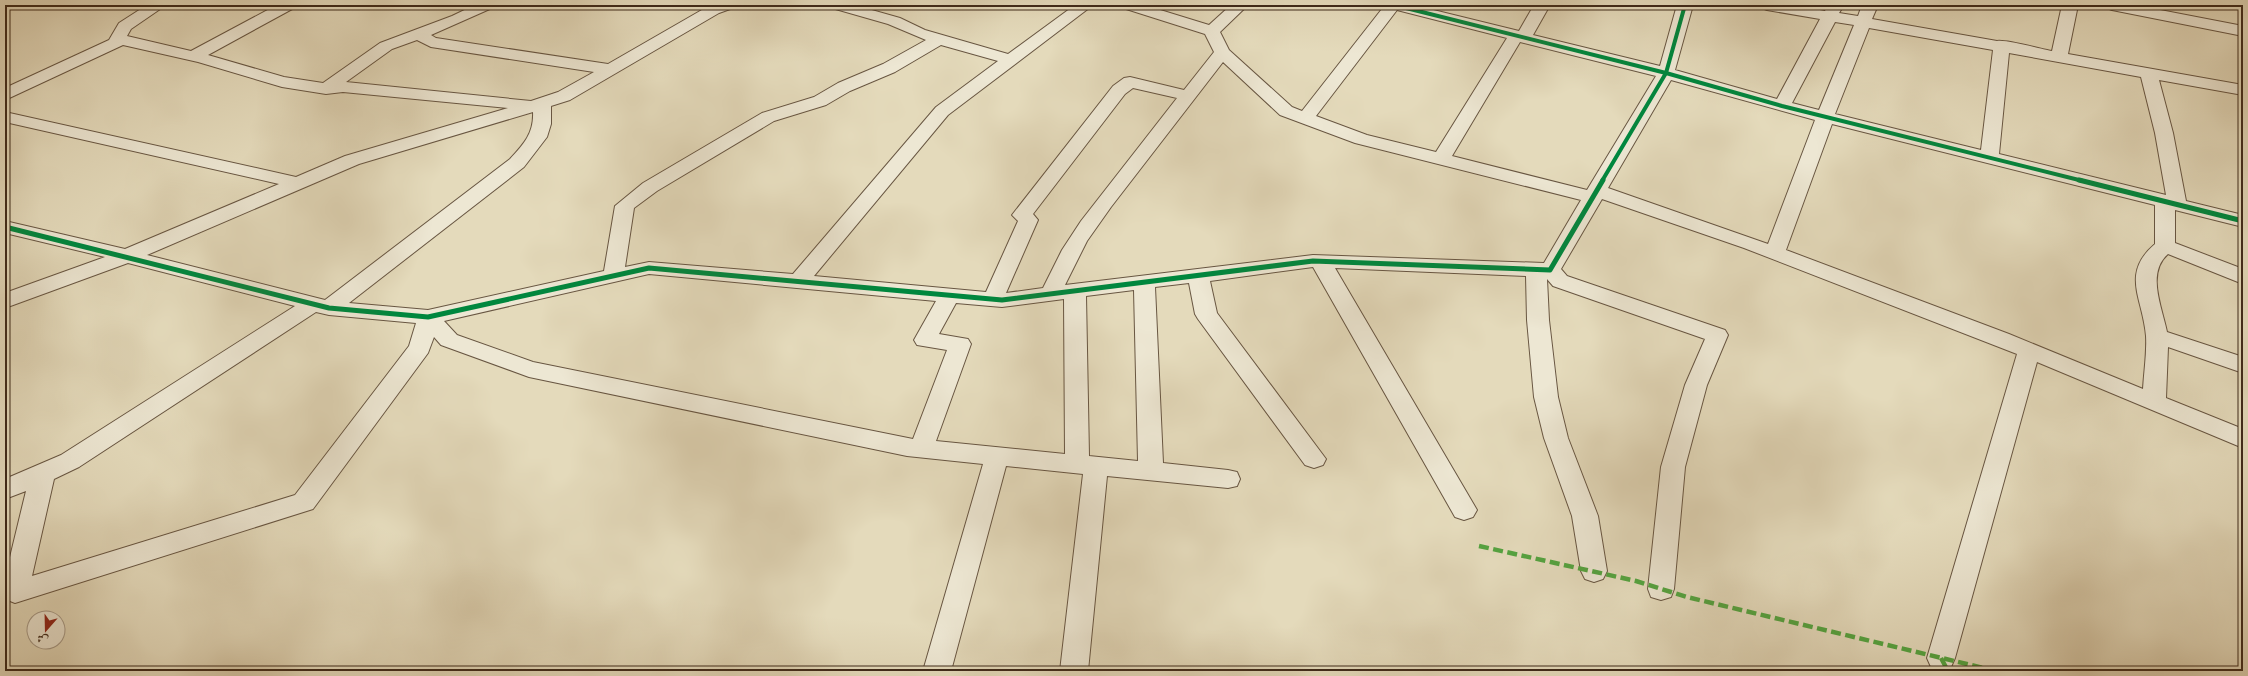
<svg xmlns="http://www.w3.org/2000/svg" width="2248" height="676" font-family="Vollkorn,Amiri,serif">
  <rect width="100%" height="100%" fill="#e4dabb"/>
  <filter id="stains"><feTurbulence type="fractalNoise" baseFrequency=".005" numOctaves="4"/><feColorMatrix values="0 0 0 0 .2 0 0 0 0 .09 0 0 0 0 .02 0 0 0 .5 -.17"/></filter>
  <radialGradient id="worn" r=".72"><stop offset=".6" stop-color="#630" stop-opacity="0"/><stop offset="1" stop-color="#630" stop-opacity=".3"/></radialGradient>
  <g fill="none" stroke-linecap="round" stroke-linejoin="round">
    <defs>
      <g id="minor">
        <path d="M147,5H166L131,29L127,36L191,51L277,5H297L294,8L208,55L284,77L323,83L380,43L452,16L475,5H495L492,8L431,35L436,38L608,64L707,7L736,5L733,8L719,13L570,100L551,106V124L547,137L524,167L349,303L428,310L604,271L615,206L643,183L762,113L814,97L838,83L883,64L926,40L888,24L832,8L829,5H854L900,18L925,30L1008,54L1075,5H1093L948,115L814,276L986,292L1018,221L1012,215L1113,86L1124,78L1130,77L1184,90L1214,52L1205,34L1123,8L1120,5H1144L1209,25L1231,5H1248L1220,32L1229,50L1292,107L1302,111L1385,5H1413L1519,31L1534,5H1550L1533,35L1660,66L1677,5H1693L1675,70L1777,99L1820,19L1767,10L1762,8L1759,5H1793L1825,11L1828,5H1844L1839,13L1858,16L1862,5H1878L1872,19L1997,41C2005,39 2041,49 2052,51L2062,5H2078L2068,54L2243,85V95L2159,80L2173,133L2186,201L2243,215V227L2175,210V243L2243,269V284L2168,254C2146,273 2162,307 2167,332L2243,357V373L2168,347L2166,398L2243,429V448L2037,362L1955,658L1951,667L1941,670L1931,667L1927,658L2017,354L1744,248L1602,199L1561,269L1567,276L1725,330L1728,335L1707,385L1685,467L1674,589L1671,597L1661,600L1651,597L1648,589L1661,467L1685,385L1705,339L1553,286L1547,279L1549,320L1558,397L1568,438L1598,516L1607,571L1603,579L1594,582L1585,579L1581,571L1572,516L1544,438L1534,397L1527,320L1526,276L1335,268L1477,510L1473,517L1464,520L1455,517L1313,267L1210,281L1217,313L1326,459L1323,465L1314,468L1305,465L1198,319L1195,314L1189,283L1155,287L1163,463L1228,470L1237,472L1240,479L1237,486L1228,488L1107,476L1088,671H1060L1083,474L1006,466L951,671H923L983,464L907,456L529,377L441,345L434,337L428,353L313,509L15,603L5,599V578L26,491L5,499V479L61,455L295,306L128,263L5,308V293L105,257L5,233V221L125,249L279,184L5,122V112L296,177L345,156L508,108L343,92L326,94L282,87L198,62L123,45L5,100V88L109,40L119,23ZM1397,10L1507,38L1436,152L1367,135L1316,116ZM1835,22L1854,25L1819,110L1792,103ZM1869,28L1993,50L1981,150L1835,114ZM417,40L431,47L594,72L558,92L531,101L346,82L392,49ZM1520,42L1656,76L1587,190L1452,156ZM941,45L998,61L936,107L793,274L649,262L625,267L634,208L657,191L774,121L826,105L850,91L895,72ZM2009,53L2141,77L2155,133L2166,195L1999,154ZM1223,62L1280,115L1355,143L1581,200L1544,263L1313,255L1065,285L1087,241L1111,207ZM1671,80L1815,120L1768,244L1608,188ZM1133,88L1177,98L1081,221L1062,250L1043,288L1006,293L1038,220L1033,214L1125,94ZM533,112C534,133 524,144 510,159L325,300L147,255L359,164ZM1832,124L2155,205V244C2120,274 2143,298 2146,336C2147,353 2144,371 2143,389L2009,334L1786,250ZM649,274L936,301L914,340L917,345L947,350L913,439L533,362L457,335L444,321ZM1134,290L1138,461L1089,456L1086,296ZM1064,299L1065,454L936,441L971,344L968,339L939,334L956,303L1002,307ZM316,312L329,315L416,323L409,346L295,495L32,576L54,479L79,467Z"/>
        <polygon points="810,5 829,5 826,8 813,8"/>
        <polygon points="2104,5 2158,5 2155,9 2243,26 2243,36 2112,10 2107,8"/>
      </g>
    </defs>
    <!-- minor casing -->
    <use href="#minor" stroke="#685642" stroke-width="2"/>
    <!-- minor -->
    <use href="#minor" fill="#ede7d3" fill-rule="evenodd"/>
    <!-- quiet -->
    <g stroke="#54a440" stroke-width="4.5" stroke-dasharray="10 4.5" stroke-linecap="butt">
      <polyline points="1479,546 1636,581 1687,597 1996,671"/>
      <polyline points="1941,658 1948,671"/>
    </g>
    <defs>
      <g id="cycleway-far1">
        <polyline points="1394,5 1666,73 1782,106 2083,181"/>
        <polyline points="1602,181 1666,73 1685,5"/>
      </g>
      <g id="cycleway">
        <polyline points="2079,180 2243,221"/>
        <polyline points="5,227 329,308 428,317 649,268 1002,300 1313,261 1550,270 1603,180"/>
      </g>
    </defs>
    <!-- cycleway-far1 casing -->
    <use href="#cycleway-far1" stroke="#ede7d3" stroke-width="6"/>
    <!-- cycleway casing -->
    <use href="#cycleway" stroke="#ede7d3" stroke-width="8"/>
    <!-- cycleway-far1 -->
    <use href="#cycleway-far1" stroke="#00873e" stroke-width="4"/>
    <!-- cycleway -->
    <use href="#cycleway" stroke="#00873e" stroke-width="5"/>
  </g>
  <!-- margin -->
  <rect width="2248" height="676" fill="none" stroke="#e4dabb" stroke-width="20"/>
  <rect x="6" y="6" width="2236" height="664" fill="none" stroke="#3f2a1a" stroke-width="2"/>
  <rect x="10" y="10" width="2228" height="656" fill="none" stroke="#3f2a1a"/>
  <!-- north arrow -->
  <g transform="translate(46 630) rotate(200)"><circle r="19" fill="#ede7d3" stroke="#a79b89"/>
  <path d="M0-3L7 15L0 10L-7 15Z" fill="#8f2418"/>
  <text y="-6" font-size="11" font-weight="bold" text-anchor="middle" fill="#3f2a1a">ش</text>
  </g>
  <rect width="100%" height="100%" filter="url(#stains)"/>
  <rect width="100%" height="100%" fill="url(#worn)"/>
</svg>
